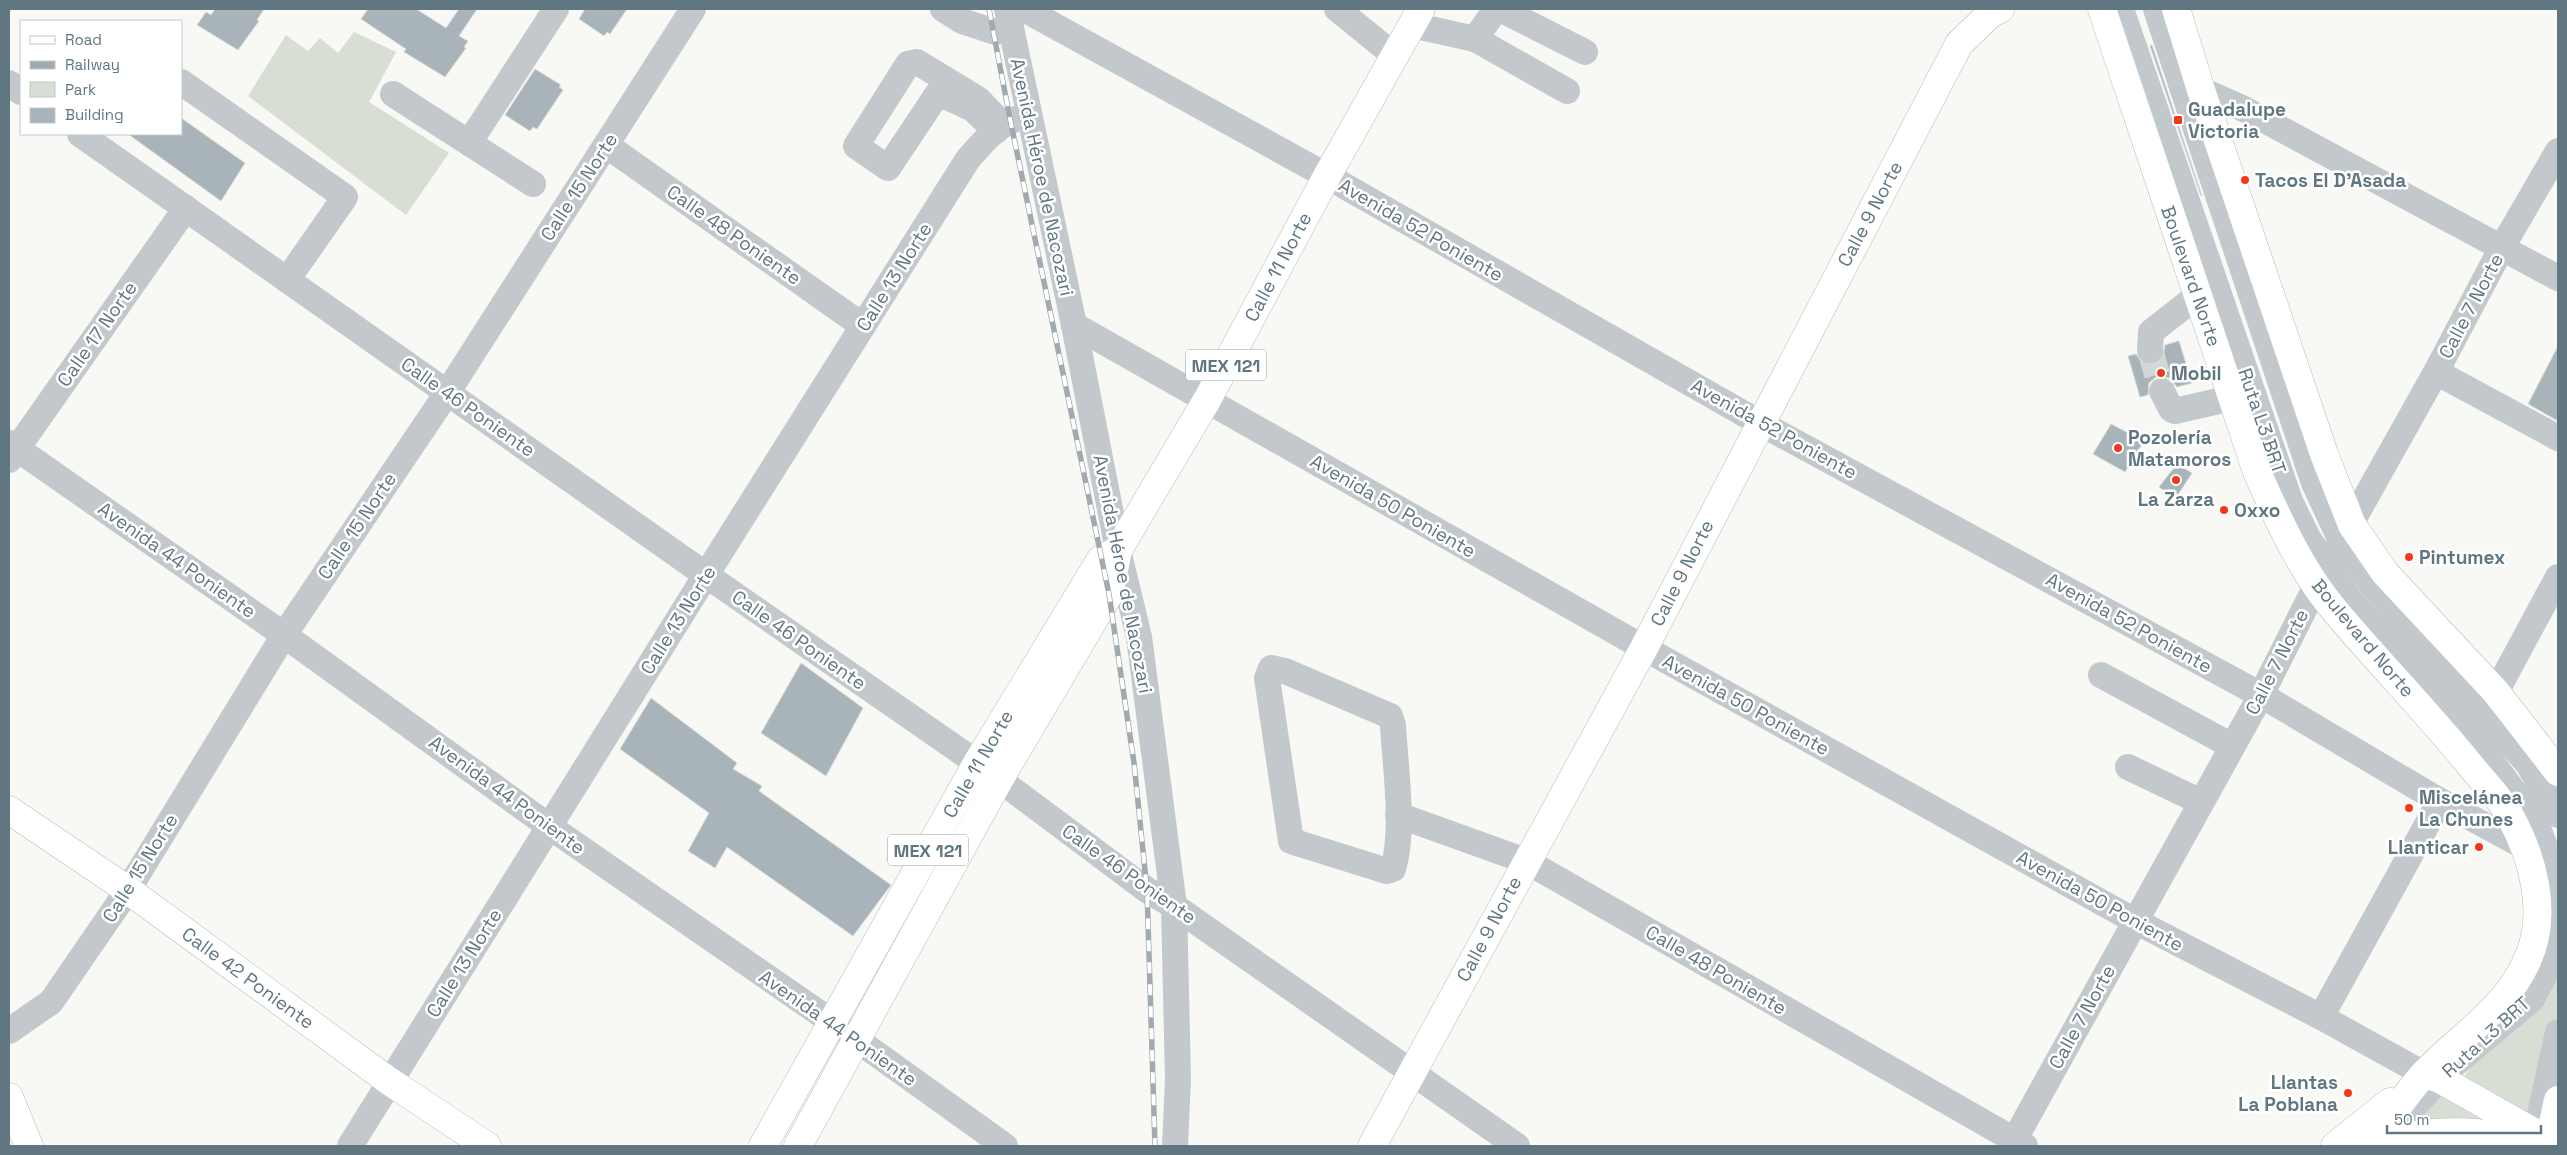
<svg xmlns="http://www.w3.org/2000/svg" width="2567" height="1155" font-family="'Space Grotesk',sans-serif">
  <rect width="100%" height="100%" fill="#f8f8f4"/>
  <!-- green -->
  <g fill="#d8ded3">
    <polygon points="354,32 396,52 369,102 449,153 406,215 248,96 286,35 308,51 320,38 338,53"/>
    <polygon points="2558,952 2558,1014 2547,1067 2531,1126 2459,1083"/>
    <polygon points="2438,1089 2497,1126 2404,1131"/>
  </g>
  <!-- building -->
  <g fill="#a8b4b9" stroke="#d9d9d7">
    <polygon points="215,9 264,9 257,20 259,21 238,50 197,25 206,12 211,15"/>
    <polygon points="368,9 416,9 446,28 459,9 477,9 459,36 468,41 464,47 466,48 445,77 404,52 406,49 361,19"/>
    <polygon points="585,9 627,9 610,34 607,32 604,36 579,19"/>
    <polygon points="2152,45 2202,196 2201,196 2150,46"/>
    <polygon points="535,69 561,85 559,87 563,90 537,129 533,127 530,131 505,115"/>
    <polygon points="181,118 245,163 221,201 128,134 181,134"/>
    <polygon points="2179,341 2192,383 2177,387 2170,378 2156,377 2149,383 2148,395 2140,397 2128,356 2136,354 2142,363 2156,364 2163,358 2165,345"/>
    <polygon points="2558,346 2558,421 2528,404"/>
    <polygon points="2111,424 2144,441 2125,472 2093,454"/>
    <polygon points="2177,464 2192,473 2175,499 2159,487"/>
    <polygon points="801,663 863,708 826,776 761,733"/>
    <polygon points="651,698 737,763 733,769 762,786 759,791 891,885 853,936 727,847 715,868 688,851 709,813 620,749"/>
  </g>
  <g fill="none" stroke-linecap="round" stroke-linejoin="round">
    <!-- minor-tunnel -->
    <polyline stroke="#d2d8d8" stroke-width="26" stroke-dasharray="26 13" stroke-linecap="butt" points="2150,350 2162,391"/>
    <defs>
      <g id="major">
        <path d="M2102,9L2257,472C2279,521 2301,571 2336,612C2380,664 2427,712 2470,765C2483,781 2499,797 2509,814C2533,857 2549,914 2527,961C2506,1009 2460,1036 2425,1073C2404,1095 2388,1122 2370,1146"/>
        <polyline points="2176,9 2201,90 2324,454 2352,525 2385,573 2496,692 2558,772"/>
        <polyline points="9,810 128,890 389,1081 487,1146"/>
        <polyline points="2424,1074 2440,1079 2537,1134"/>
        <polyline points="9,1097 29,1146"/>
        <polyline points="763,1146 977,763 1101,559 1118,550"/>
        <polyline points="798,1146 999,780 1109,594 1118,550 1207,400 1327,176 1421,9"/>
        <polyline points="1372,1146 1644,648 1959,44 1990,14 2000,9"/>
        <polyline points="2335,1146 2390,1102"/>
        <path d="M2373,1146C2434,1123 2496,1134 2558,1143"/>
        <polyline points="2548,1146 2558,1100"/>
      </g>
    </defs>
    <!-- major casing -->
    <use href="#major" stroke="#b5bcbf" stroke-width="29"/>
    <!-- minor -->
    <g stroke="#c2c8cb" stroke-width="26">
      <polyline points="943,9 962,21 995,32 1011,27"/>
      <polyline points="1007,9 1074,325 1118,550 1139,637 1174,906 1178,1079 1175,1146"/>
      <polyline points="1024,9 1327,176 1760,423 2261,695 2440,801 2525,847"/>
      <polyline points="1337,9 1395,56"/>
      <polyline points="1500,9 1585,52"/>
      <polyline points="2121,9 2290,501 2308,538 2350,600 2471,734 2515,793 2538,828 2549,857 2555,884 2558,917 2552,960 2532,999 2449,1069 2397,1125"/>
      <polyline points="2156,9 2314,483 2342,543 2370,583 2528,764 2558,815"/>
      <polyline points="1412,25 1475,39 1496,9"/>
      <polyline points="1475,39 1567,91"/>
      <polyline points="181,82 345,197 287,280"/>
      <polyline points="9,83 21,92"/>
      <polyline points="2201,90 2242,108 2558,278"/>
      <polyline points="393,94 533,184"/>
      <polyline points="996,131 973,109 938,93 888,168 856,146 908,64 917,62 978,99 1003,125"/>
      <polyline points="80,134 706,575 977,763 1147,890 1174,906 1517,1146"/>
      <polyline points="469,143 556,9"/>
      <polyline points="606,145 863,326"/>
      <polyline points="1074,325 1644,648 2135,921 2321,1017 2424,1074"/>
      <polyline points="2150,350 2151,332 2197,296"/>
      <polyline points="2436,372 2558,438"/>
      <polyline points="2162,391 2171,409 2175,411 2232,398"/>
      <polyline points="9,443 284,635 550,827 832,1022 1005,1146"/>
      <polyline points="9,460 186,208"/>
      <path d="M1271,668L1285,671L1390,716L1393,725C1395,766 1405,830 1393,869L1387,871L1291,841L1267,678Z"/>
      <polyline points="2101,675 2232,746"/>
      <polyline points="2496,692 2558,577"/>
      <polyline points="2128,767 2201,802"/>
      <polyline points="1398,815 1526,861 2025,1146"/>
      <polyline points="2321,1017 2440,801"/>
      <polyline points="9,1031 51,1002 128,890 284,635 447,393 693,9"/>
      <path d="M350,1146L706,575L968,159C988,137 999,121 1028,116"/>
      <polyline points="2011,1146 2261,695 2316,586 2436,372 2501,249 2558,151"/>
      <polyline points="2533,1146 2558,1032"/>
    </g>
    <!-- major -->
    <use href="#major" stroke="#fff" stroke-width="28"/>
    <defs>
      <polyline id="rail" points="989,9 1010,119 1109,594 1134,763 1147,890 1155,1146"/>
    </defs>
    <!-- rail casing -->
    <use href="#rail" stroke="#a1aaaf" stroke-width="5.5"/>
    <!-- rail -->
    <use href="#rail" stroke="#fff" stroke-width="4" stroke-dasharray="11" stroke-linecap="butt"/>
  </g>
  <!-- markers -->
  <g fill="#f1381b" stroke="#fff" stroke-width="2">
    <rect x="2173" y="115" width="10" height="10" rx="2.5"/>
    <circle cx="2245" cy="180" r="5"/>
    <circle cx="2161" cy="373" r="5"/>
    <circle cx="2118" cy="448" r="5"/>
    <circle cx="2176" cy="480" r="5"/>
    <circle cx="2224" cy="510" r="5"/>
    <circle cx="2409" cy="557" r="5"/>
    <circle cx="2409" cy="808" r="5"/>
    <circle cx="2479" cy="847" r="5"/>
    <circle cx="2348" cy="1093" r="5"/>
  </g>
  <g text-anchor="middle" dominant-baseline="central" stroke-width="5" stroke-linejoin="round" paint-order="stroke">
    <!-- shield labels -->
    <g fill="#fff" stroke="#90a0a8" stroke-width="1">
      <rect x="1186" y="349.5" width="80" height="31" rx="4"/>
      <rect x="888" y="834.5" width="80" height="31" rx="4"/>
    </g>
    <g font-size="18" font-weight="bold" fill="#607782">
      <text x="1226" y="365">MEX 121</text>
      <text x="928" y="850">MEX 121</text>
    </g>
    <!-- poi labels -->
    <g font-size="19" font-weight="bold" fill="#607782" stroke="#fff" text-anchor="start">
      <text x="2188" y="109">Guadalupe<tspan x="2188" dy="22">Victoria</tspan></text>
      <text x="2255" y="180">Tacos El D'Asada</text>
      <text x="2171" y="373">Mobil</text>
      <text x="2128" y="437">Pozolería<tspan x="2128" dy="22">Matamoros</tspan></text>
      <text x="2176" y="499" text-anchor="middle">La Zarza</text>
      <text x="2234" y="510">Oxxo</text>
      <text x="2419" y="557">Pintumex</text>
      <text x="2419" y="797">Miscelánea<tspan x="2419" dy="22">La Chunes</tspan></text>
      <text x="2469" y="847" text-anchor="end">Llanticar</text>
      <text x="2338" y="1082" text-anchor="end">Llantas<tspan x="2338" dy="22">La Poblana</tspan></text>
    </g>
    <!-- street labels -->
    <g font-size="19" fill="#607782" stroke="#fff">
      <text transform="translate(1042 177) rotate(78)">Avenida Héroe de Nacozari</text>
      <text transform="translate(579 187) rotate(-57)">Calle 15 Norte</text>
      <text transform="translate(1870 214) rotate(-62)">Calle 9 Norte</text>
      <text transform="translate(1421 230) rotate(30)">Avenida 52 Poniente</text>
      <text transform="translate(734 235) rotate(35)">Calle 48 Poniente</text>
      <text transform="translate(1278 267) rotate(-62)">Calle 11 Norte</text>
      <text transform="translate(2191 276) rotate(71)">Boulevard Norte</text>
      <text transform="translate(894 277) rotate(-58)">Calle 13 Norte</text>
      <text transform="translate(2471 306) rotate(-62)">Calle 7 Norte</text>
      <text transform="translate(97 334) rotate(-55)">Calle 17 Norte</text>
      <text transform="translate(468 407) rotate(35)">Calle 46 Poniente</text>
      <text transform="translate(2262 421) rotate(71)">Ruta L3 BRT</text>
      <text transform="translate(1774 429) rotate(29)">Avenida 52 Poniente</text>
      <text transform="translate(1393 506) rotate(30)">Avenida 50 Poniente</text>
      <text transform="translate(357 526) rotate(-56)">Calle 15 Norte</text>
      <text transform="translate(177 560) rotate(35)">Avenida 44 Poniente</text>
      <text transform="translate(1682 573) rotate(-63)">Calle 9 Norte</text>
      <text transform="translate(1123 574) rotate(79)">Avenida Héroe de Nacozari</text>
      <text transform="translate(678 620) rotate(-58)">Calle 13 Norte</text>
      <text transform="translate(2129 623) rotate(29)">Avenida 52 Poniente</text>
      <text transform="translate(2363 638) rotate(50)">Boulevard Norte</text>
      <text transform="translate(799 640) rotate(35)">Calle 46 Poniente</text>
      <text transform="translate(2277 662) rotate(-63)">Calle 7 Norte</text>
      <text transform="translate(1746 705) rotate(29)">Avenida 50 Poniente</text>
      <text transform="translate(978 764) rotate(-60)">Calle 11 Norte</text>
      <text transform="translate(507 795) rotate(36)">Avenida 44 Poniente</text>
      <text transform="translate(140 868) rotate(-58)">Calle 15 Norte</text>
      <text transform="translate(1129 874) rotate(35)">Calle 46 Poniente</text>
      <text transform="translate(2100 901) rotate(29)">Avenida 50 Poniente</text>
      <text transform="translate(1489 929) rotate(-62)">Calle 9 Norte</text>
      <text transform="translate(464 963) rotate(-58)">Calle 13 Norte</text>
      <text transform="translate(1716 970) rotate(30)">Calle 48 Poniente</text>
      <text transform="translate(248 978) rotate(36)">Calle 42 Poniente</text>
      <text transform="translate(2082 1017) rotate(-61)">Calle 7 Norte</text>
      <text transform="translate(838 1028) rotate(35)">Avenida 44 Poniente</text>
      <text transform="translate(2486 1037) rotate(-42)">Ruta L3 BRT</text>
    </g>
  </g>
  <!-- border -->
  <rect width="2567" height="1155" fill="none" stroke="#607782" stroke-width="20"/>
  <!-- legend -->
  <rect x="20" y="20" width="162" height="115" fill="#ffffff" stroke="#bfc9cd"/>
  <rect x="30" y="36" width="25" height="8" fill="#ffffff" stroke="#bfc9cd"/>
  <text x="65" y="45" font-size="15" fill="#607782">Road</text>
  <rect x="30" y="61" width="25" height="8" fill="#a1aaaf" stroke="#bfc9cd"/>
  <text x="65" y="70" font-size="15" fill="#607782">Railway</text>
  <rect x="30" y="82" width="25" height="15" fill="#d8ded3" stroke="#bfc9cd"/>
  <text x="65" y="95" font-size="15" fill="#607782">Park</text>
  <rect x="30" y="108" width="25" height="15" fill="#a8b4b9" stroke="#bfc9cd"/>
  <text x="65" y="120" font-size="15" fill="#607782">Building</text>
  <!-- scale -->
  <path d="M2387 1125v8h154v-8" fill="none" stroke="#607782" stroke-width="2.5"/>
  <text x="2394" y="1125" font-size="15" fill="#607782" stroke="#ffffff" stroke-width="4" paint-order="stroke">50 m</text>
</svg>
